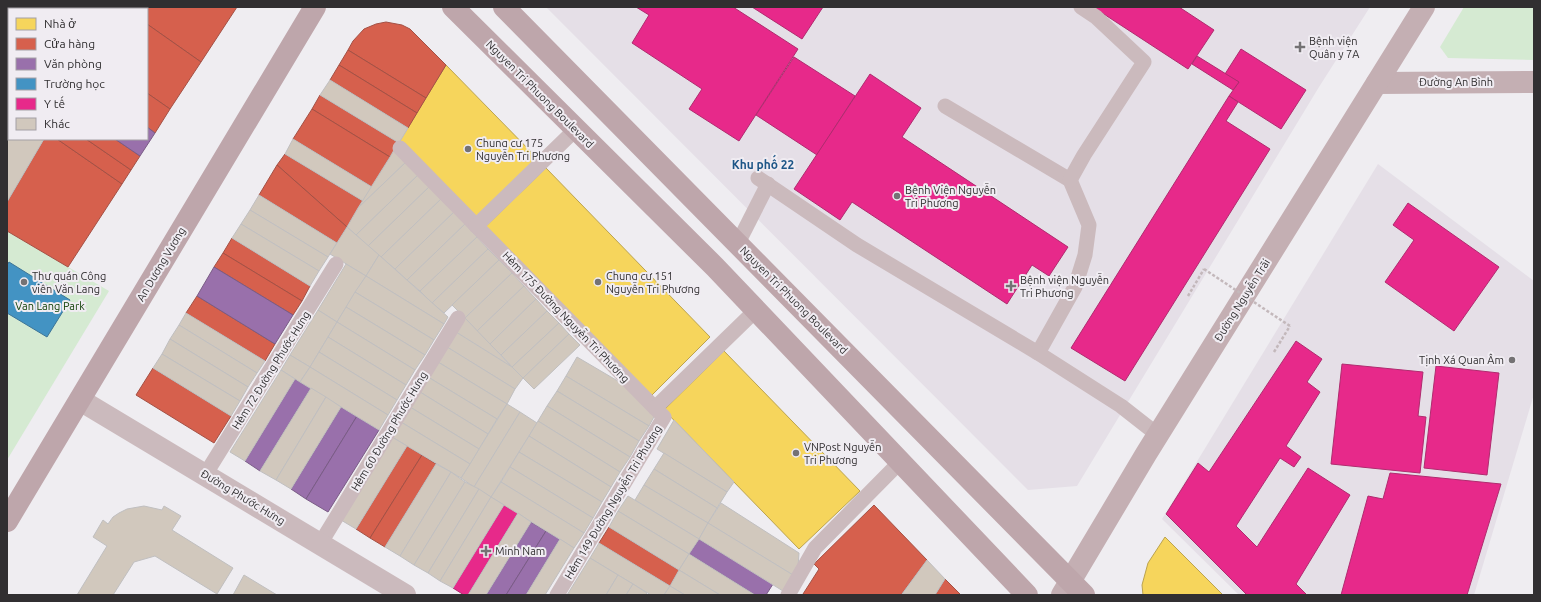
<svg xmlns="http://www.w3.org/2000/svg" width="1541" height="602" font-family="Ubuntu,sans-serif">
  <rect width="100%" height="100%" fill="#efedf1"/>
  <!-- built -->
  <g fill="#e5dfe7">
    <polygon points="546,7 1370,7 1319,87 1077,486 1028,490"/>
    <polygon points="1378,164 1534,281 1534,394 1474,595 1239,595 1162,519"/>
  </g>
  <!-- green -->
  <g fill="#d5ead2">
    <polygon points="1464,7 1534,7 1534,60 1448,58 1440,47"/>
    <polygon points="7,231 109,291 7,460"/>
  </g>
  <!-- homes -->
  <g fill="#f6d55c" stroke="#bba34f">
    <polygon points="446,65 537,158 476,217 400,140"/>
    <polygon points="546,168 710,337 651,396 485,227"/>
    <polygon points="724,351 860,491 799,549 664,410"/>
    <polygon points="1165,537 1223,595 1143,595 1142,585 1148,563"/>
  </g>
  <!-- shops -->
  <g fill="#d6604d" stroke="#a45145">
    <polygon points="69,7 122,7 125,9 67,9"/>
    <polygon points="137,7 237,7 201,62 147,24 147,9 135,9"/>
    <polygon points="386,22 402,25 410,29 446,65 426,98 348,50 353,41 364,29 376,24"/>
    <polygon points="147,24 201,62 170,109 147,93"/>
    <polygon points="348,50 426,98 417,113 339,65"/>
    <polygon points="339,65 417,113 408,128 330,80"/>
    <polygon points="147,93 170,109 155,133 147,127"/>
    <polygon points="320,95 399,143 390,157 312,109"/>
    <polygon points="312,109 390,157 372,187 293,139"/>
    <polygon points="44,139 57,139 122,184 68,267 7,231 7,202"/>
    <polygon points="57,139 86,139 131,170 122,184"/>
    <polygon points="86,139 115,139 140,156 131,170"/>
    <polygon points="285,154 363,201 347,227 277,165"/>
    <polygon points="277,165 347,227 337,243 259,195"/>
    <polygon points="232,238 310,286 302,301 223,253"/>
    <polygon points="223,253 302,301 293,315 214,267"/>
    <polygon points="197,296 275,344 265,361 186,313"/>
    <polygon points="153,368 231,416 214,443 136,395"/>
    <polygon points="407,446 422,455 370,538 356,529"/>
    <polygon points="422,455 436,464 385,547 370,538"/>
    <polygon points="874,505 927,560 901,595 805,595 803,594 819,569 814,564"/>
    <polygon points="609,527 679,570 670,586 599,543"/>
    <polygon points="945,579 961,595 935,595"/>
  </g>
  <!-- offices -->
  <g fill="#9970ab" stroke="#7a5c86">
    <polygon points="147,127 155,133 140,156 115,139 147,139"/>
    <polygon points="214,267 293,315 275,344 197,296"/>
    <polygon points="295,379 311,388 260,471 245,461"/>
    <polygon points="341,407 357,416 306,499 291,489"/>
    <polygon points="357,416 379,430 328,512 306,499"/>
    <polygon points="531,522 546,531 506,595 486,595"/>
    <polygon points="546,531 560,539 526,595 506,595"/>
    <polygon points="699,539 773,584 766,595 755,595 689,554"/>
  </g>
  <!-- schools -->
  <polygon fill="#4393c3" stroke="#3e7597" points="9,262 70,300 47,337 7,313 7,265"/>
  <!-- health -->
  <g fill="#e7298a" stroke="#b02b6f">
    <polygon points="636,7 733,7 798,49 739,141 689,109 702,89 632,43 649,15"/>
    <polygon points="752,7 823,7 802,39"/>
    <polygon points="1093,7 1179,7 1214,30 1188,69"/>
    <polygon points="1241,49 1306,90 1281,129 1229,96 1239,82 1225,74"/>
    <polygon points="1197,56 1239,82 1233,90 1192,64"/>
    <polygon points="794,57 855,96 817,155 756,115"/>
    <polygon points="870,74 921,108 902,137 1068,247 1049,276 1032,265 1007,304 852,202 840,220 794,189"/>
    <polygon points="1229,96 1238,102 1226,121 1270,149 1125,381 1071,348"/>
    <polygon points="1408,203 1499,267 1454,331 1385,282 1414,240 1393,225"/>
    <polygon points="1296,341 1322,359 1307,382 1320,392 1286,446 1301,457 1294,467 1280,458 1236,526 1257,547 1308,468 1350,495 1296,584 1307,595 1247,595 1166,514 1198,463 1209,472"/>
    <polygon points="1342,364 1423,372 1418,416 1426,417 1420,473 1331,464"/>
    <polygon points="1436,366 1499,373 1487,475 1424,468"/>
    <polygon points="1390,473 1501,484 1467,595 1341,595 1368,496 1383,499"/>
    <polygon points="504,505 518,513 468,595 464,595 453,588"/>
  </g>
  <!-- building -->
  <g fill="#d1c8bd" stroke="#c0bfc0">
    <polygon points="7,7 69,7 67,9 9,9 9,66 7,64"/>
    <polygon points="7,64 9,66 9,86 7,84"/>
    <polygon points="330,80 408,128 399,143 320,95"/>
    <polygon points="7,84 9,86 9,106 7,104"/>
    <polygon points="7,104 9,106 9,139 44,139 7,202"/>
    <polygon points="293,139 372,187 363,201 285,154"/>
    <polygon points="394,150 406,162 358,208 390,157"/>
    <polygon points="406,162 418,175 356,235 347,227 358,208"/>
    <polygon points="418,175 429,187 368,246 356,235"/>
    <polygon points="429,187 441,199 381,257 368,246"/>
    <polygon points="259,195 337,243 328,257 250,210"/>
    <polygon points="441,199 454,212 395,269 381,257"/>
    <polygon points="250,210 328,257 319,271 241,224"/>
    <polygon points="454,212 465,224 407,280 395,269"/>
    <polygon points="241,224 319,271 310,286 232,238"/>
    <polygon points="465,224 477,237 420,291 407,280"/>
    <polygon points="347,227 379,255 366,276 330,254"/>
    <polygon points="477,237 488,249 432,303 420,291"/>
    <polygon points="488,249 499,260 444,313 432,303"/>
    <polygon points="379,255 448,317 444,324 366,276"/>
    <polygon points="499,260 512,273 465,318 452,305"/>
    <polygon points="346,264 366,276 337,322 318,310"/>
    <polygon points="512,273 524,286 477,331 465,318"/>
    <polygon points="366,276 444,324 434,340 355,292"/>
    <polygon points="524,286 536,299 490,344 477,331"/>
    <polygon points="355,292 434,340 425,355 346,307"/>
    <polygon points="536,299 547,311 501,355 490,344"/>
    <polygon points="346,307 425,355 415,370 337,322"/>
    <polygon points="318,310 337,322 310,367 290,355"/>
    <polygon points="547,311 559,323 512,367 501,355"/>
    <polygon points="186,313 265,361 257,373 179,325"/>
    <polygon points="465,318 490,344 512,367 456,332"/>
    <polygon points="337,322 415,370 406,385 328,337"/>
    <polygon points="559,323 569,334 523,378 512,367"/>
    <polygon points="179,325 257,373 248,387 170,339"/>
    <polygon points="456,332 512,367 523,378 515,389 447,347"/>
    <polygon points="569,334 580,345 534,389 523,378"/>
    <polygon points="328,337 406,385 397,400 319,352"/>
    <polygon points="170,339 248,387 240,401 162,354"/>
    <polygon points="447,347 515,389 507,404 438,362"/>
    <polygon points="319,352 397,400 388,415 310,367"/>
    <polygon points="162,354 240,401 231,416 153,368"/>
    <polygon points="290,355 310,367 300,382 281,370"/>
    <polygon points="577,357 628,387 655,415 649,426 566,376"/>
    <polygon points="438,362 507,404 497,419 428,377"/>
    <polygon points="310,367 388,415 379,430 300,382"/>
    <polygon points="281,370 295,379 245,461 230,452"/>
    <polygon points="566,376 649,426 639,441 557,391"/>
    <polygon points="428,377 497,419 488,434 420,392"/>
    <polygon points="311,388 326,397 276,480 260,471"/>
    <polygon points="557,391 639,441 630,457 547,406"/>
    <polygon points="420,392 488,434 479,449 410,407"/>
    <polygon points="326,397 341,407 291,489 276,480"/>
    <polygon points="507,404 520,412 474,487 461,478"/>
    <polygon points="547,406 630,457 620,472 538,421"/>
    <polygon points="410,407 479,449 470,464 401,422"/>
    <polygon points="520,412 537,423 491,497 474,487"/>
    <polygon points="674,420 734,482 727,492 657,449"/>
    <polygon points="538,421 620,472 611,487 529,436"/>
    <polygon points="401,422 470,464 461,478 392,437"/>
    <polygon points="529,436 611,487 602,502 519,452"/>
    <polygon points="392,437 407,446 356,529 341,520"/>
    <polygon points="519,452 602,502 593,518 510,467"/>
    <polygon points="664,453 727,492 717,508 654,469"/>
    <polygon points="436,464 451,472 400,556 385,547"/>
    <polygon points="510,467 593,518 584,533 501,482"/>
    <polygon points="654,469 717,508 708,523 644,485"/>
    <polygon points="451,472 465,482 414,565 400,556"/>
    <polygon points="465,482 479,489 428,573 414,565"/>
    <polygon points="501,482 584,533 574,548 491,497"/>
    <polygon points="644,485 708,523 699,539 635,500"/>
    <polygon points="479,489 491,497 440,581 428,573"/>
    <polygon points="628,496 699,539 689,554 618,511"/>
    <polygon points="491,497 504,505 453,588 440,581"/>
    <polygon points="721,503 799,553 798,568 793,575 708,523"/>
    <polygon points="144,506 162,510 164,506 181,516 172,530 233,568 217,594 155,556 134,562 113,595 77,595 107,546 93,537 103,520 108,524 113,517 119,513 127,509"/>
    <polygon points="618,511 689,554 679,570 609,527"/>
    <polygon points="518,513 531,522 486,595 468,595"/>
    <polygon points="708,523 793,575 783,591 699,539"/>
    <polygon points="560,539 574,548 545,595 526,595"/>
    <polygon points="599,543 670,586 664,595 651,595 590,558"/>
    <polygon points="689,554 755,595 720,595 679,570"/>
    <polygon points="590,558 618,575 606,595 567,595"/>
    <polygon points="927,560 945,579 935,595 902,594"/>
    <polygon points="679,570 720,595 685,595 670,586"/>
    <polygon points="244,575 277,595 233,595"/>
    <polygon points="618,575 633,584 626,595 606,595"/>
    <polygon points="633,584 647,593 645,595 626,595"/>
    <polygon points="670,586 685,595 664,595"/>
  </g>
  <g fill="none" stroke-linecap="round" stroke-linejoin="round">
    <!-- path -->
    <g stroke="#c3b8bb" stroke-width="2.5" stroke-dasharray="3 2" stroke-linecap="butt">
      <polyline points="1188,296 1204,269"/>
      <polyline points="1274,352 1290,326"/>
    </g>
    <!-- lane -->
    <g stroke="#cbbabd" stroke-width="15">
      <polyline points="945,106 1070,180 1089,225 1085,255 1075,287 1038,353"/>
      <polyline points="400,148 655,408"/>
      <polyline points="758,178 857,245 1038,353 1121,406 1158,435"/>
      <polyline points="1070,180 1084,155 1144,62 1096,17 1081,7"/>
      <polyline points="476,226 576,129"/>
      <polyline points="738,243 768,184"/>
      <polyline points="205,475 336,264"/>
      <polyline points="320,544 458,318"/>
      <polyline points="557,595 664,417 655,408 756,310"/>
      <polyline points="788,595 815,548 900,462"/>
    </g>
    <!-- street -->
    <polyline stroke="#cbbabd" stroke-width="22" points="80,400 405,595"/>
    <!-- secondary -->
    <g stroke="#c4afb3" stroke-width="22">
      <polyline points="1377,83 1534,82"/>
      <polyline points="1062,595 1146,454 1424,7"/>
    </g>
    <!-- primary -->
    <g stroke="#bea6ab" stroke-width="22">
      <polyline points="453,7 715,267 1027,595"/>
      <polyline points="504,7 1084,595"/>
      <polyline points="7,521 315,7"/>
    </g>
    <!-- path-bridge -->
    <polyline stroke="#c3b8bb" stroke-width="2.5" stroke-dasharray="3 2" stroke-linecap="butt" points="1204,269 1290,326"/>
  </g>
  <!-- markers -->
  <g fill="#747274" stroke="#f0ecf2" stroke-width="1.5">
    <path d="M1298 41h4v4h4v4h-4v4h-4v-4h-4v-4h4z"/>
    <circle cx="468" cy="149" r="4"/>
    <circle cx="897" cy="196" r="4"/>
    <circle cx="24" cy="282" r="4"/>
    <circle cx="598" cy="282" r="4"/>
    <path d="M1009 280h4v4h4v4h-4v4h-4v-4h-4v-4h4z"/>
    <circle cx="1512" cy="360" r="4"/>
    <circle cx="796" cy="453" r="4"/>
    <path d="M484 545h4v4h4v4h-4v4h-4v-4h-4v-4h4z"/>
  </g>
  <g text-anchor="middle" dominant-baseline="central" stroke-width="4" stroke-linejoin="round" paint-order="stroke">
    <!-- poi labels -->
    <g font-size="11" fill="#312f31" stroke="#f0ecf2" text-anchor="start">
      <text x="1309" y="41">Bệnh viện<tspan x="1309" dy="13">Quân y 7A</tspan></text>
      <text x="476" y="143">Chung cư 175<tspan x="476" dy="13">Nguyễn Tri Phương</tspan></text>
      <text x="905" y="190">Bệnh Viện Nguyễn<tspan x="905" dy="13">Tri Phương</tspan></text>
      <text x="32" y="276">Thư quán Công<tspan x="32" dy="13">viên Văn Lang</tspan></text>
      <text x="606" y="276">Chung cư 151<tspan x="606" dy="13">Nguyễn Tri Phương</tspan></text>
      <text x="1020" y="280">Bệnh viện Nguyễn<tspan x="1020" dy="13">Tri Phương</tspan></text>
      <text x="1504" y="360" text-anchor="end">Tịnh Xá Quan Âm</text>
      <text x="804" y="447">VNPost Nguyễn<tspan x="804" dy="13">Tri Phương</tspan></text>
      <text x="495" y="551">Minh Nam</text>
    </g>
    <!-- street labels -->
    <g font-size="11" fill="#312f31" stroke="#f0ecf2">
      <text x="1456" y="82">Đường An Bình</text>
      <text transform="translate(540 94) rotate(45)">Nguyen Tri Phuong Boulevard</text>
      <text transform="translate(161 264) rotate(-59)">An Dương Vương</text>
      <text transform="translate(794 300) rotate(45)">Nguyen Tri Phuong Boulevard</text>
      <text transform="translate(1242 300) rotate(-58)">Đường Nguyễn Trãi</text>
      <text transform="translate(566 317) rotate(46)">Hẻm 175 Đường Nguyễn Tri Phương</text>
      <text transform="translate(271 370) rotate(-58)">Hẻm 72 Đường Phước Hưng</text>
      <text transform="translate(389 431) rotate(-59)">Hẻm 60 Đường Phước Hưng</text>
      <text transform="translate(243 497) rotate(31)">Đường Phước Hưng</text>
      <text transform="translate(613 502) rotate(-59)">Hẻm 149 Đường Nguyễn Tri Phương</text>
    </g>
    <!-- park labels -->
    <g font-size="11" fill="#114107" stroke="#f0ecf2">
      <text x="50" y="306">Van Lang Park</text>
    </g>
    <!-- neighbourhood labels -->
    <g font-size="12" font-weight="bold" fill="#1d5687" stroke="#f0ecf2">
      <text x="763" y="164">Khu phố 22</text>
    </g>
  </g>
  <!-- border -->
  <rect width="1541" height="602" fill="none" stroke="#312f31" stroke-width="16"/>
  <!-- legend -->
  <rect x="8" y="8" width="140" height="132" fill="#f0ecf2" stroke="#a4a0a5"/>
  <rect x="16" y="18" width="20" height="12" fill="#f6d55c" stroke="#a4a0a5"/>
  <text x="44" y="28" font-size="12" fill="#312f31">Nhà ở</text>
  <rect x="16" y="38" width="20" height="12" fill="#d6604d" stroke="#a4a0a5"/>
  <text x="44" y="48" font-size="12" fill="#312f31">Cửa hàng</text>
  <rect x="16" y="58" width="20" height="12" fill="#9970ab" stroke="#a4a0a5"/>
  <text x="44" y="68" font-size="12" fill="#312f31">Văn phòng</text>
  <rect x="16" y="78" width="20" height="12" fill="#4393c3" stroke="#a4a0a5"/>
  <text x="44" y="88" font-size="12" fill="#312f31">Trường học</text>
  <rect x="16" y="98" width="20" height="12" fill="#e7298a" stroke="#a4a0a5"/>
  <text x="44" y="108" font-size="12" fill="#312f31">Y tế</text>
  <rect x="16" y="118" width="20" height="12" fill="#d1c8bd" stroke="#a4a0a5"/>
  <text x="44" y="128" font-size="12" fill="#312f31">Khác</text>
</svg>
